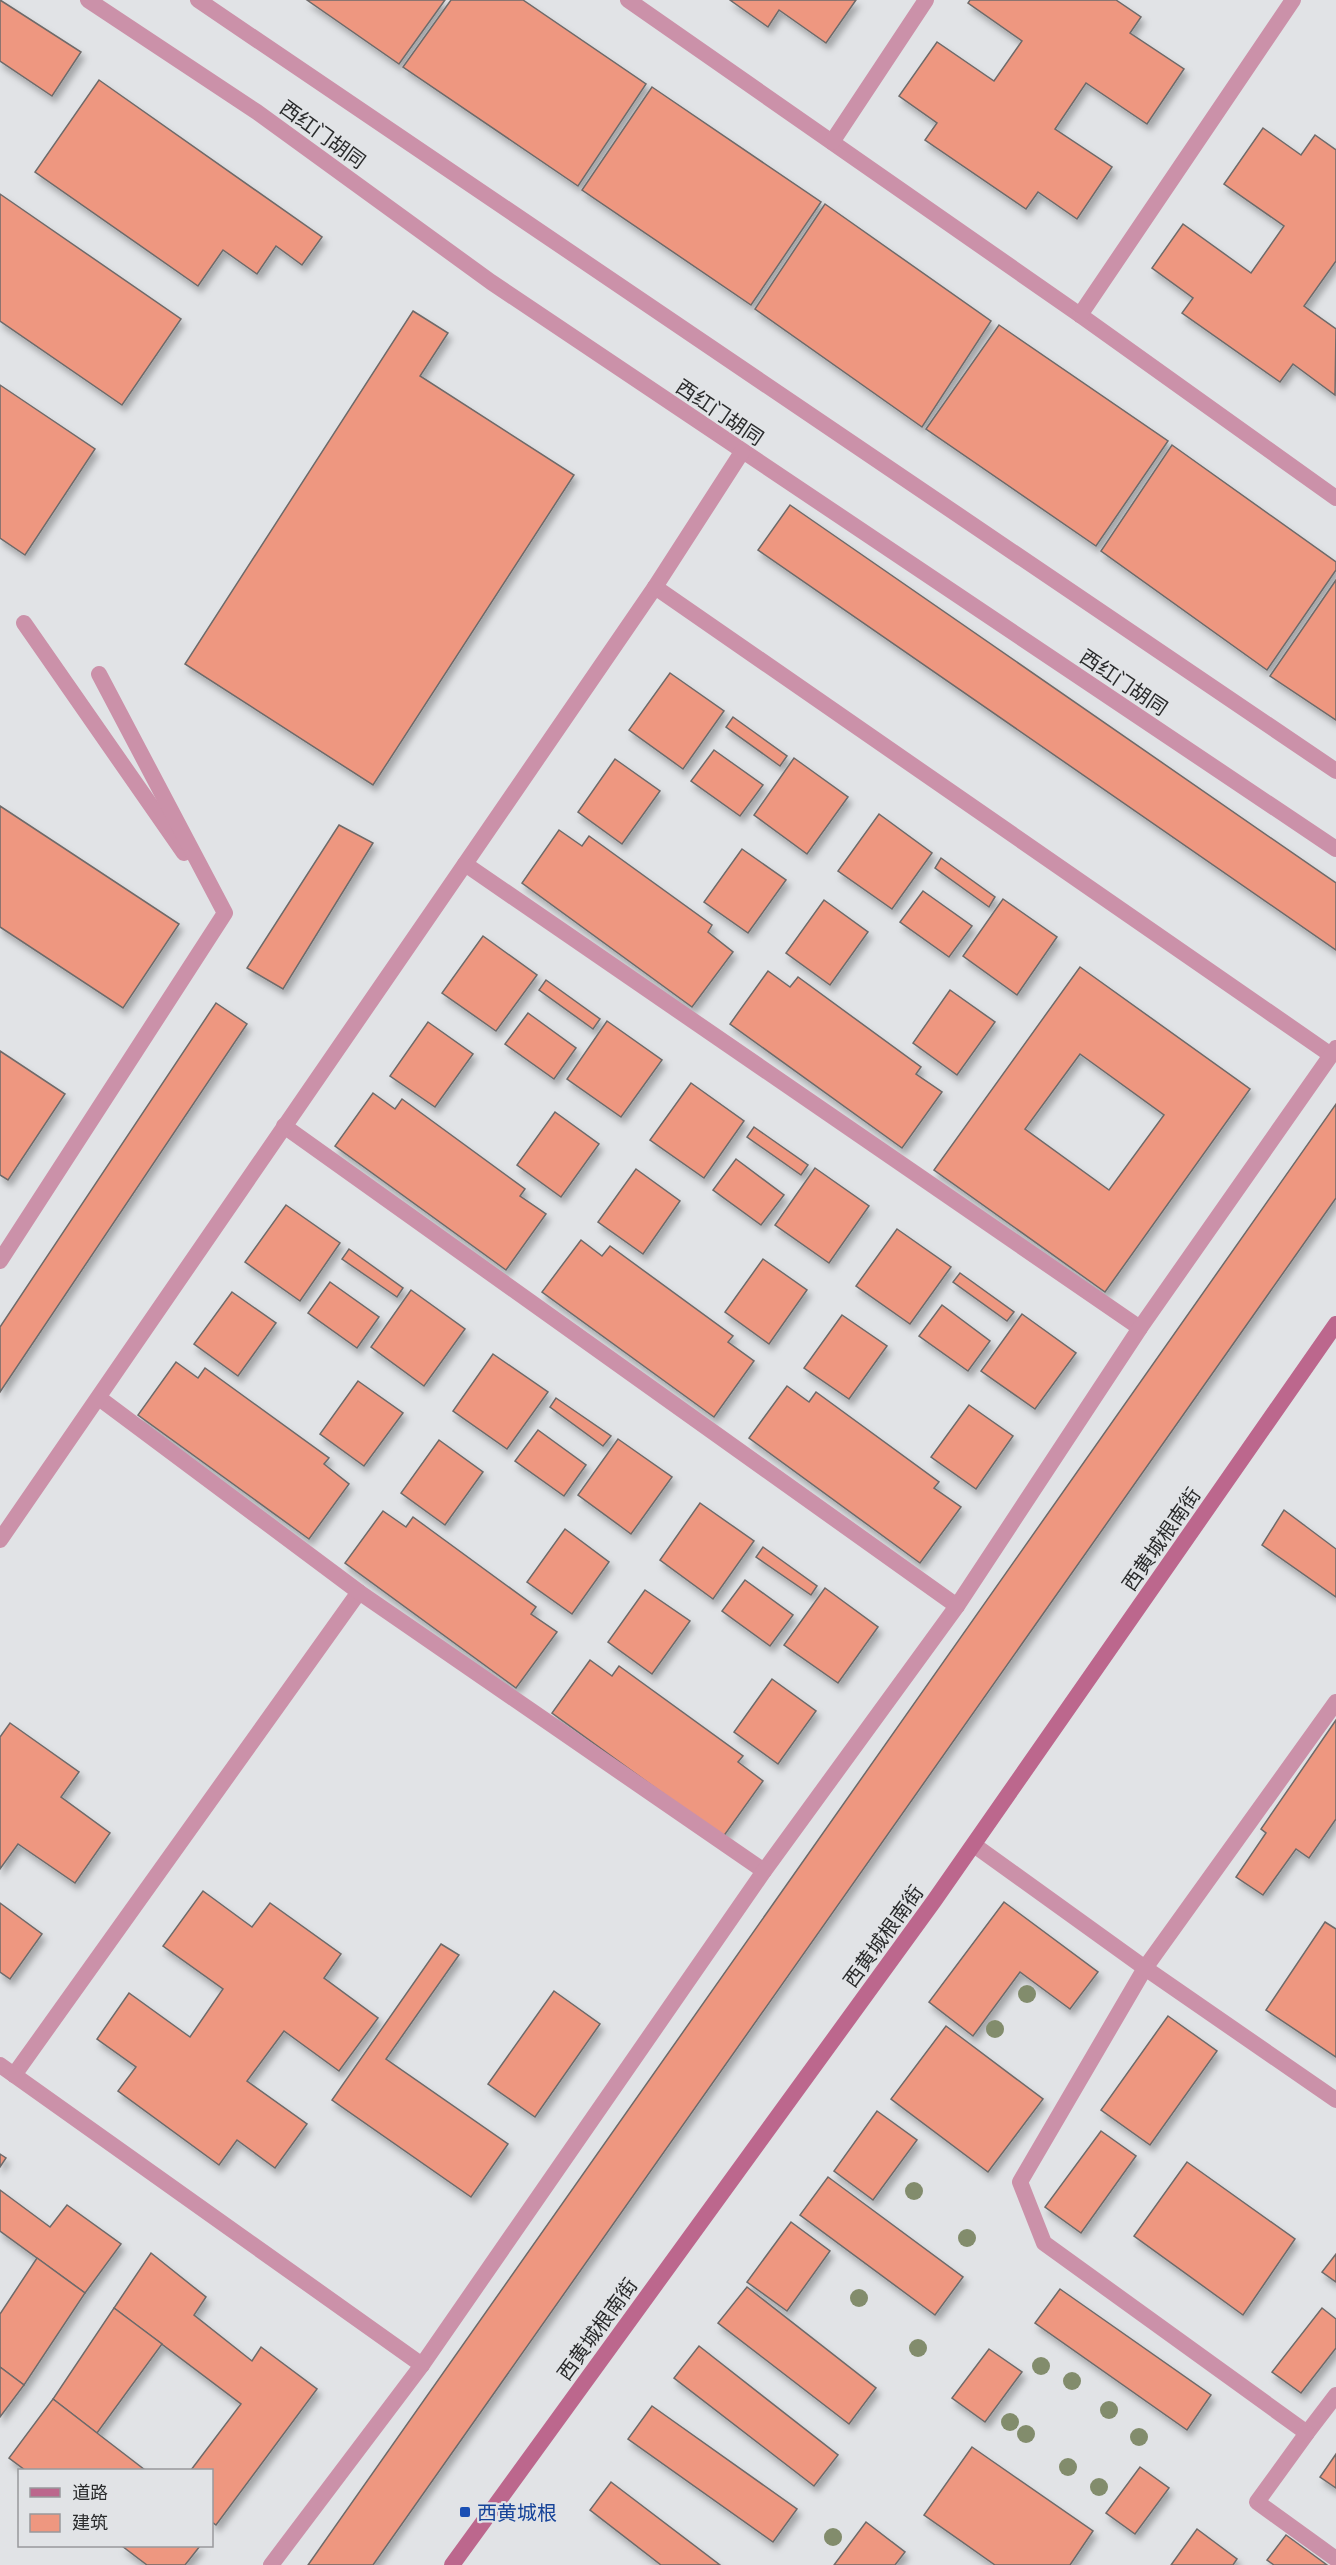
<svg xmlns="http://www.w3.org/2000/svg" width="1336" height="2565" font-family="'Archivo Narrow','Noto Sans SC',sans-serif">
  <defs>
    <filter id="shadow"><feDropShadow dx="3.5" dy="6" stdDeviation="3" flood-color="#0004"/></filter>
  </defs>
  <rect width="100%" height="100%" fill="#e1e3e6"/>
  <!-- building -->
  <g fill="#ee9780" stroke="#6e6a69" stroke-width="1.5" fill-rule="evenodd" filter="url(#shadow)">
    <polygon points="0,0 81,52 52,96 0,61"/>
    <polygon points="307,0 445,0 399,64"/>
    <polygon points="451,0 523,0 646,84 578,186 403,67"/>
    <polygon points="730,0 856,0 826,43 779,10 768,27"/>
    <polygon points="970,0 1116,0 1141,17 1130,33 1184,69 1147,124 1086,83 1055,129 1112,167 1077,219 1038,192 1026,209 925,140 937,123 899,96 937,42 994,81 1022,41 968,3"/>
    <polygon points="99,80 322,237 302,265 276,246 257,274 223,250 198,286 35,172"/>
    <polygon points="652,87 821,202 751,305 582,190"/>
    <polygon points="1263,128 1301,155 1315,135 1336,150 1336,261 1304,306 1336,329 1335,395 1293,364 1280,382 1182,313 1193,298 1152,268 1183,224 1251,273 1284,226 1224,184"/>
    <polygon points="0,194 181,319 122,405 0,321"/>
    <polygon points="825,204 991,321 922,427 755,309"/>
    <polygon points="413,311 448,333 420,376 574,475 373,785 185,664"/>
    <polygon points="999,325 1168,441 1096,546 926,429"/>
    <polygon points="0,385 95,449 25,555 0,538"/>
    <polygon points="1172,445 1336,562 1336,570 1267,670 1101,551"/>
    <polygon points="790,505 1336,883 1336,950 758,550"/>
    <polygon points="1336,580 1336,720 1270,676"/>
    <polygon points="670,673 724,711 683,769 629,730"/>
    <polygon points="733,717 787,756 780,766 726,727"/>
    <polygon points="714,750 763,785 740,816 691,781"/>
    <polygon points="794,758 848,797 807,854 754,815"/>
    <polygon points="615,759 660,791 622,844 578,812"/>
    <polygon points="0,806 179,924 123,1008 0,927"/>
    <polygon points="879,814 932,853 892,909 838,871"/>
    <polygon points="339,825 373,843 283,989 247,968"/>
    <polygon points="559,830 582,846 589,836 712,925 708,932 733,952 692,1007 522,883"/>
    <polygon points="742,849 786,880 748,933 704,902"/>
    <polygon points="941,858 995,897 989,907 935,868"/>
    <polygon points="923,891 972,926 949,957 900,922"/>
    <polygon points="1003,899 1057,937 1017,995 963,956"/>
    <polygon points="824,900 868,932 830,985 786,953"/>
    <polygon points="483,936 537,975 496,1031 442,993"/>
    <path d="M1080,967L1250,1089L1105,1292L934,1170ZM1080,1054L1164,1115L1109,1190L1025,1129Z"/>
    <polygon points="768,971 790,987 798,977 921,1067 916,1074 942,1092 902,1148 730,1024"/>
    <polygon points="546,980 600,1019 593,1029 539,990"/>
    <polygon points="950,990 995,1022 957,1075 913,1043"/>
    <polygon points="216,1003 247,1024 0,1392 0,1327"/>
    <polygon points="528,1013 576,1048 554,1079 505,1044"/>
    <polygon points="607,1021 662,1060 621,1117 567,1079"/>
    <polygon points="428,1022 473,1054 435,1107 390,1076"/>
    <polygon points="0,1051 65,1094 8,1180 0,1175"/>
    <polygon points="691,1083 744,1121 704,1178 650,1140"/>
    <polygon points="373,1093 395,1109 402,1099 525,1189 520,1196 546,1214 506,1270 335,1146"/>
    <polygon points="1336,1104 1336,1198 373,2565 308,2565"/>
    <polygon points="555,1112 599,1144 561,1197 517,1165"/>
    <polygon points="754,1127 808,1165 801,1175 747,1137"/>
    <polygon points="736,1159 784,1195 761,1225 713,1190"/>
    <polygon points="815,1168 869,1206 829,1263 775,1225"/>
    <polygon points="636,1169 680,1201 643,1254 598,1222"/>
    <polygon points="286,1205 340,1243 300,1301 245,1262"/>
    <polygon points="897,1229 951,1267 910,1324 856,1286"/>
    <polygon points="581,1240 602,1256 610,1246 733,1336 728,1342 754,1361 714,1417 542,1292"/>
    <polygon points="349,1249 403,1288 397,1297 342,1259"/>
    <polygon points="763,1259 807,1290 769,1344 725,1312"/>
    <polygon points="960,1273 1014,1312 1007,1321 953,1282"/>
    <polygon points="330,1282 379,1317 357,1348 308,1313"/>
    <polygon points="411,1290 465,1329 424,1386 371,1347"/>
    <polygon points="232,1292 276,1323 238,1376 194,1344"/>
    <polygon points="942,1305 990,1341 968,1371 919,1336"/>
    <polygon points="1022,1314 1076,1353 1035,1409 981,1371"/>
    <polygon points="842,1315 887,1346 849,1399 804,1368"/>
    <polygon points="493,1354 548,1392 507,1449 453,1411"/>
    <polygon points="176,1362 198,1378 205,1368 329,1458 324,1464 349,1484 309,1539 138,1415"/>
    <polygon points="358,1381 403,1413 364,1466 320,1434"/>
    <polygon points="787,1386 809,1402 816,1392 939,1482 934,1488 961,1507 920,1563 749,1438"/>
    <polygon points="556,1398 611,1436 603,1446 550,1407"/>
    <polygon points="969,1405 1013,1436 976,1489 931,1457"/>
    <polygon points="538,1430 586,1465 564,1496 515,1461"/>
    <polygon points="618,1439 672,1477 631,1534 578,1495"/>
    <polygon points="439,1440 483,1472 445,1525 401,1493"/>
    <polygon points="700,1503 754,1541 713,1599 660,1560"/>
    <polygon points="1284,1510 1336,1549 1336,1597 1262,1545"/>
    <polygon points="383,1511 406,1527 413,1517 536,1607 531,1614 557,1632 516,1688 345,1563"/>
    <polygon points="565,1529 609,1562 572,1614 527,1582"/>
    <polygon points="763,1547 817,1586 811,1595 756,1557"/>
    <polygon points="745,1580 793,1615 770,1646 722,1611"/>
    <polygon points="825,1588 878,1627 838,1683 784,1645"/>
    <polygon points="645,1590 690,1621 652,1674 608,1642"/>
    <polygon points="590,1660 612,1676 619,1666 743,1756 738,1762 763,1781 723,1837 552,1713"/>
    <polygon points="772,1679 816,1711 778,1764 734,1732"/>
    <polygon points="1336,1720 1336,1819 1309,1858 1296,1849 1263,1895 1236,1877 1266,1833 1261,1829"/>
    <polygon points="10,1723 79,1772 61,1797 110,1833 75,1883 18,1844 0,1869 0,1737"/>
    <polygon points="203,1891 252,1927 270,1903 341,1954 324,1978 378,2018 339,2071 284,2031 247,2081 307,2124 275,2168 237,2140 219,2165 118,2091 136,2067 97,2039 129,1993 190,2037 223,1989 163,1946"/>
    <polygon points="1004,1902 1098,1972 1070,2009 1020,1972 973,2036 929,2002"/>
    <polygon points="0,1903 42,1934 10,1979 0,1972"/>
    <polygon points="1325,1922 1336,1929 1336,2057 1266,2010"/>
    <polygon points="441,1944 459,1955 386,2059 508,2144 471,2197 332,2100"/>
    <polygon points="554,1991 600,2024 535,2117 488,2084"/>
    <polygon points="1168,2016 1217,2051 1150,2145 1101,2110"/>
    <polygon points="946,2026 1043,2099 988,2172 891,2099"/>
    <polygon points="877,2111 917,2140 873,2200 834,2171"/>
    <polygon points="1101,2131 1136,2156 1081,2233 1045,2207"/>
    <polygon points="0,2154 6,2158 0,2167"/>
    <polygon points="1187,2162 1295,2239 1243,2315 1134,2236"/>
    <polygon points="828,2177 963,2277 935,2315 800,2215"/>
    <polygon points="0,2190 50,2227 67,2205 121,2244 85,2293 0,2231"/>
    <polygon points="791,2222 830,2251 787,2311 747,2282"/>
    <polygon points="151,2253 206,2297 194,2315 252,2361 261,2347 317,2389 216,2525 212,2522 212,2470 191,2470 241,2404 114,2308"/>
    <polygon points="1336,2254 1336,2282 1322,2272"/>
    <polygon points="37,2258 85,2293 24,2385 0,2367 0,2314"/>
    <polygon points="747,2287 876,2388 849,2424 718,2323"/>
    <polygon points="1060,2289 1211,2395 1187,2430 1035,2323"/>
    <polygon points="114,2308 162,2344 97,2433 53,2399"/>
    <polygon points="1322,2308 1336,2319 1336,2348 1301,2393 1272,2372"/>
    <polygon points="699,2346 838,2455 814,2486 674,2378"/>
    <polygon points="989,2349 1022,2372 985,2422 952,2398"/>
    <polygon points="0,2367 24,2385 0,2417"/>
    <polygon points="53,2399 97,2433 145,2470 25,2470 9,2458"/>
    <polygon points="652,2406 797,2509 773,2542 628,2439"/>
    <polygon points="972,2447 1093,2531 1070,2565 995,2565 924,2515"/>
    <polygon points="1336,2454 1336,2488 1320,2477"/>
    <polygon points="1140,2467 1169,2488 1135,2534 1106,2513"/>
    <polygon points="611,2482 720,2565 661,2565 590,2510"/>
    <polygon points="866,2522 905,2552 895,2565 834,2565"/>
    <polygon points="1197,2529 1237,2559 1233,2565 1171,2565"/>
    <polygon points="1286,2535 1327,2565 1274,2565 1267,2560"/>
    <polygon points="122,2546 200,2546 185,2565 147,2565"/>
  </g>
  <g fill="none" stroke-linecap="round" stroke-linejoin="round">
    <!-- service -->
    <g stroke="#cb91a9" stroke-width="16">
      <polyline points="24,623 184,853"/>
      <polyline points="0,1261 225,913 99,674"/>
      <polyline points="1336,1702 1145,1968 1020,2182 1044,2243 1307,2433 1336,2395"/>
      <polyline points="974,1845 1145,1968 1336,2100"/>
      <polyline points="14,2075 359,1592"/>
      <polyline points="1307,2433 1257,2502 1336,2559"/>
    </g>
    <!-- minor -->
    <g stroke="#cb91a9" stroke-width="16">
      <polyline points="88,0 257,112 491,282 1336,849"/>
      <polyline points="198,0 1336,771"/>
      <polyline points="628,0 1080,315 1336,498"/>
      <polyline points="832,142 926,0"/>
      <polyline points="1080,315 1293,0"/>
      <polyline points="655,587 1331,1055"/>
      <polyline points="465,864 1140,1328"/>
      <polyline points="284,1126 957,1606"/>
      <polyline points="99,1398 359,1592 764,1871"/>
      <polyline points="0,1540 465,864 655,587 742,452"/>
      <polyline points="0,2065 422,2365"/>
      <polyline points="271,2565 422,2365 764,1871 957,1606 1140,1328 1336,1048"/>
    </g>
    <!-- secondary -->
    <polyline stroke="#bc678d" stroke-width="16" points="452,2565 934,1901 1336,1324"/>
  </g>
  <!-- trees -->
  <g fill="#828c6c">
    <circle cx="1027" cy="1994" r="9"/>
    <circle cx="995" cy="2029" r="9"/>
    <circle cx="914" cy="2191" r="9"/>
    <circle cx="967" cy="2238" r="9"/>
    <circle cx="859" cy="2298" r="9"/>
    <circle cx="918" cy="2348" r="9"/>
    <circle cx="1041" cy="2366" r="9"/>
    <circle cx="1072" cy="2381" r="9"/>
    <circle cx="1109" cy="2410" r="9"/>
    <circle cx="1010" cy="2422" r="9"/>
    <circle cx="1026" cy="2434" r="9"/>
    <circle cx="1139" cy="2437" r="9"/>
    <circle cx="1068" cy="2467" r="9"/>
    <circle cx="1099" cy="2487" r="9"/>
    <circle cx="833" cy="2537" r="9"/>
  </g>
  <!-- markers -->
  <rect fill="#1a4fb4" stroke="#e1e3e6" stroke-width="2" x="459" y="2506" width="12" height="12" rx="3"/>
  <g text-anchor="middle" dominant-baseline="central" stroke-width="4.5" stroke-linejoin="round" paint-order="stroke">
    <!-- street labels -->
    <g font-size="20" fill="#2a2b2c" stroke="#e1e3e6">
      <text transform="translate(323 134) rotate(36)">西红门胡同</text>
      <text transform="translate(720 412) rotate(34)">西红门胡同</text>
      <text transform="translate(1124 682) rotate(34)">西红门胡同</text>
      <text transform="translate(1161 1539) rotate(-55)">西黄城根南街</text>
      <text transform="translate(883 1936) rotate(-54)">西黄城根南街</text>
      <text transform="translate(597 2329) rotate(-54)">西黄城根南街</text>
    </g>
    <!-- transit labels -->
    <g font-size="20" fill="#164399" stroke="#e1e3e6" text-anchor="start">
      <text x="477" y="2512">西黄城根</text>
    </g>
  </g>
  <!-- legend -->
  <rect x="18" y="2469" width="195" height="78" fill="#e1e3e6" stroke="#98999c" stroke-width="1.5"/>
  <rect x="30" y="2488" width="30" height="9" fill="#bc678d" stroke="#98999c" stroke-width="1.5"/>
  <text x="72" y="2499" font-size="18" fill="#2a2b2c">道路</text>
  <rect x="30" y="2514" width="30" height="18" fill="#ee9780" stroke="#98999c" stroke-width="1.5"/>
  <text x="72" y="2529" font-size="18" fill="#2a2b2c">建筑</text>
</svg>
